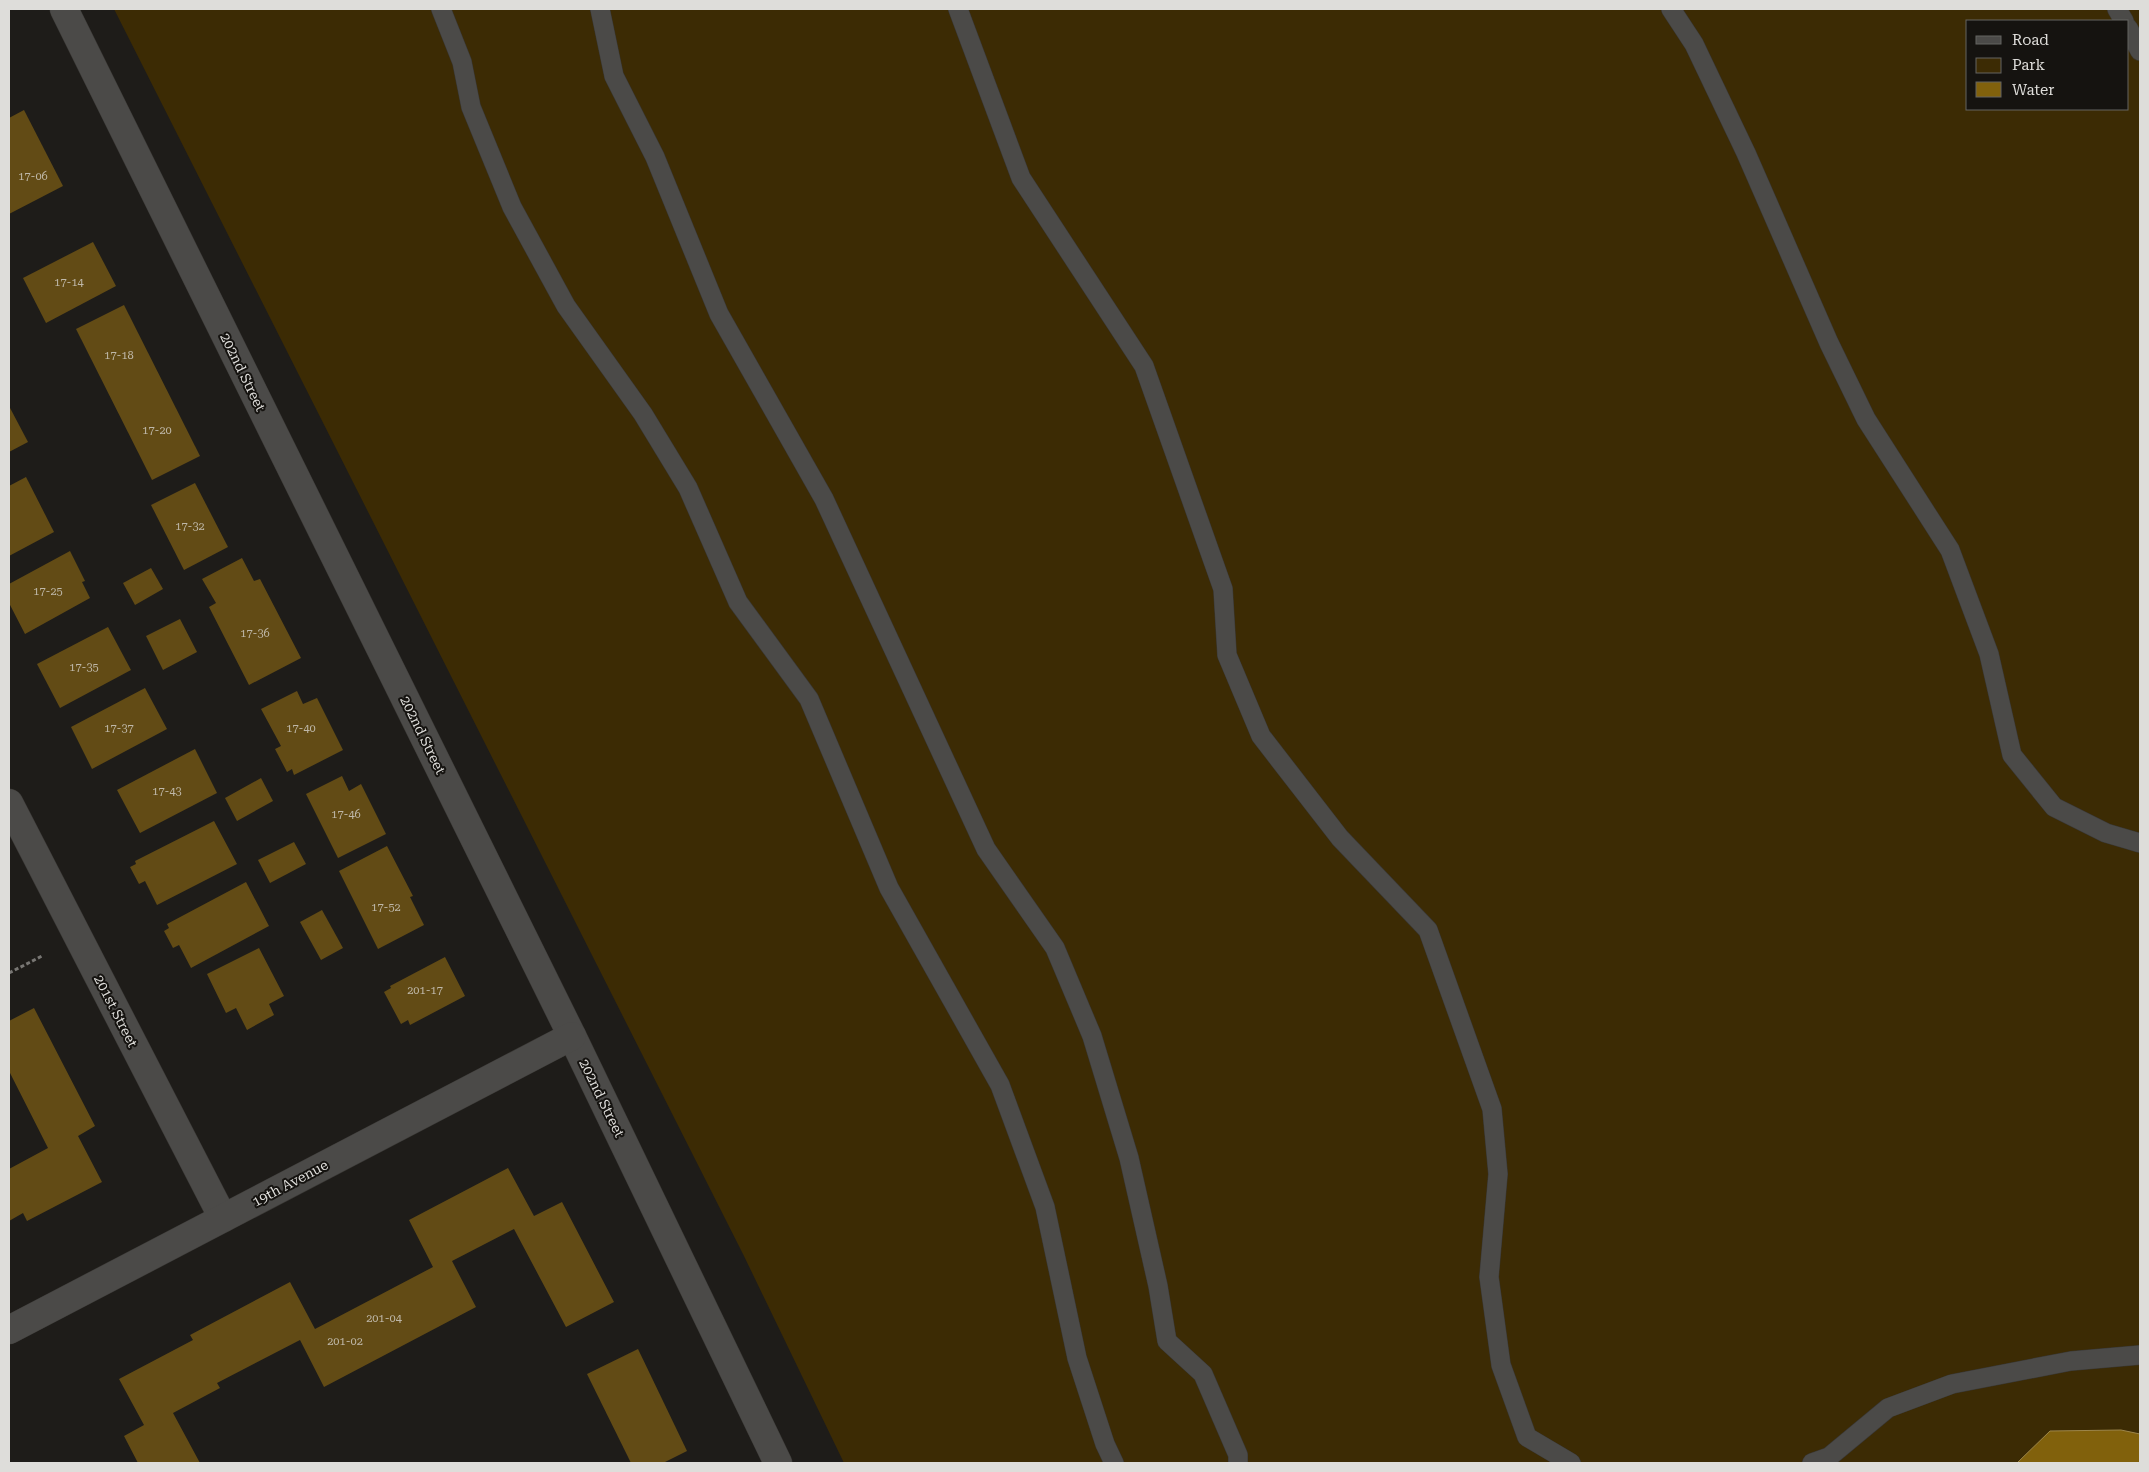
<svg xmlns="http://www.w3.org/2000/svg" width="2149" height="1472" font-family="'Roboto Serif',serif">
  <rect width="100%" height="100%" fill="#1e1c19"/>
  <!-- green -->
  <path fill="#3c2b04" fill-rule="evenodd" d="M114,9H2140V1463H844L743,1254ZM1968,21H2128V109H1968Z"/>
  <!-- water -->
  <polygon fill="#81610c" stroke="#9d864a" points="2121,1430 2140,1434 2140,1463 2017,1463 2050,1431"/>
  <!-- building -->
  <g fill="#624b15">
    <polygon points="24,110 63,186 9,214 9,118"/>
    <polygon points="93,242 116,286 46,323 23,278"/>
    <polygon points="124,305 200,456 152,480 76,329"/>
    <polygon points="9,406 28,442 9,452"/>
    <polygon points="26,477 54,532 9,556 9,486"/>
    <polygon points="195,483 228,547 184,570 151,505"/>
    <polygon points="70,551 85,581 82,582 90,598 25,634 9,603 9,584"/>
    <polygon points="242,558 254,581 260,579 301,658 249,685 209,607 216,603 202,579"/>
    <polygon points="151,568 163,589 135,605 123,583"/>
    <polygon points="180,619 197,652 163,670 146,636"/>
    <polygon points="108,627 131,670 60,708 37,664"/>
    <polygon points="145,688 167,729 92,769 71,727"/>
    <polygon points="297,691 303,704 317,698 343,750 294,775 292,769 287,772 275,749 281,746 261,709"/>
    <polygon points="195,749 217,793 140,833 117,790"/>
    <polygon points="342,776 349,791 361,784 386,834 338,858 306,794"/>
    <polygon points="261,778 273,801 237,821 225,798"/>
    <polygon points="214,821 237,864 157,905 145,881 139,884 130,867 136,864 135,861"/>
    <polygon points="294,842 306,864 270,883 258,860"/>
    <polygon points="387,846 413,896 410,897 424,925 378,949 339,871"/>
    <polygon points="246,882 269,926 191,968 179,945 173,948 164,931 169,928 167,924"/>
    <polygon points="322,910 343,948 321,960 300,922"/>
    <polygon points="259,948 284,996 269,1004 274,1015 247,1030 236,1008 226,1013 207,974"/>
    <polygon points="445,957 465,996 410,1025 408,1020 401,1024 384,992 391,988 390,986"/>
    <polygon points="34,1008 95,1126 78,1136 102,1182 27,1221 23,1213 9,1221 9,1169 48,1148 9,1071 9,1021"/>
    <polygon points="508,1168 534,1216 562,1202 614,1302 566,1327 514,1229 452,1261 476,1307 324,1387 300,1340 217,1383 220,1388 173,1413 200,1463 138,1463 124,1436 144,1425 119,1379 193,1340 190,1335 290,1282 315,1329 433,1267 409,1220"/>
    <polygon points="638,1349 687,1451 663,1463 631,1463 587,1374"/>
  </g>
  <g fill="none" stroke-linecap="round" stroke-linejoin="round">
    <defs>
      <g id="service">
        <polyline points="441,9 462,62 471,107 512,207 566,306 643,414 688,488 738,602 809,699 889,888 1000,1085 1045,1207 1077,1358 1105,1444 1114,1463"/>
        <polyline points="600,9 614,76 655,157 719,314 824,499 986,849 1055,948 1092,1036 1129,1158 1158,1286 1167,1341 1203,1374 1238,1455 1238,1463"/>
        <polyline points="958,9 1021,178 1144,366 1223,589 1227,655 1261,736 1340,838 1428,930 1492,1109 1498,1174 1489,1277 1501,1365 1527,1437 1571,1463"/>
        <polyline points="1671,9 1694,44 1746,153 1829,343 1866,419 1950,550 1989,654 2012,755 2054,807 2106,833 2140,843"/>
        <polyline points="2117,9 2124,21"/>
        <polyline points="2128,28 2140,51"/>
        <polyline points="1812,1463 1829,1457 1888,1408 1952,1384 2071,1361 2140,1355"/>
      </g>
      <g id="minor">
        <polyline points="64,9 572,1036 778,1463"/>
        <polyline points="9,803 223,1218"/>
        <polyline points="9,1330 572,1036"/>
      </g>
    </defs>
    <!-- service casing -->
    <use href="#service" stroke="#393734" stroke-width="20"/>
    <!-- minor casing -->
    <use href="#minor" stroke="#393734" stroke-width="29"/>
    <!-- path -->
    <polyline stroke="#787673" stroke-width="3" stroke-dasharray="4 2.5" stroke-linecap="butt" points="9,973 42,956"/>
    <!-- service -->
    <use href="#service" stroke="#4b4a48" stroke-width="19"/>
    <!-- minor -->
    <use href="#minor" stroke="#4b4a48" stroke-width="28"/>
  </g>
  <g text-anchor="middle" dominant-baseline="central" stroke-width="4" stroke-linejoin="round" paint-order="stroke">
    <!-- number labels -->
    <g font-size="11" fill="#bfb8a9">
      <text x="33" y="176">17-06</text>
      <text x="69" y="282">17-14</text>
      <text x="119" y="355">17-18</text>
      <text x="157" y="430">17-20</text>
      <text x="190" y="526">17-32</text>
      <text x="48" y="591">17-25</text>
      <text x="255" y="633">17-36</text>
      <text x="84" y="667">17-35</text>
      <text x="119" y="728">17-37</text>
      <text x="301" y="728">17-40</text>
      <text x="167" y="791">17-43</text>
      <text x="346" y="814">17-46</text>
      <text x="386" y="907">17-52</text>
      <text x="425" y="990">201-17</text>
      <text x="384" y="1318">201-04</text>
      <text x="345" y="1341">201-02</text>
    </g>
    <!-- street labels -->
    <g font-size="14" fill="#deddda" stroke="#151310">
      <text transform="translate(243 372) rotate(64)">202nd Street</text>
      <text transform="translate(423 735) rotate(64)">202nd Street</text>
      <text transform="translate(116 1011) rotate(63)">201st Street</text>
      <text transform="translate(602 1098) rotate(64)">202nd Street</text>
      <text transform="translate(290 1183) rotate(-28)">19th Avenue</text>
    </g>
  </g>
  <!-- border -->
  <rect width="2149" height="1472" fill="none" stroke="#deddda" stroke-width="20"/>
  <!-- legend -->
  <rect x="1966" y="20" width="162" height="90" fill="#151310" stroke="#656461"/>
  <rect x="1976" y="36" width="25" height="8" fill="#4b4a48" stroke="#656461"/>
  <text x="2012" y="45" font-size="15" fill="#deddda">Road</text>
  <rect x="1976" y="58" width="25" height="15" fill="#3c2b04" stroke="#656461"/>
  <text x="2012" y="70" font-size="15" fill="#deddda">Park</text>
  <rect x="1976" y="82" width="25" height="15" fill="#81610c" stroke="#656461"/>
  <text x="2012" y="95" font-size="15" fill="#deddda">Water</text>
</svg>
